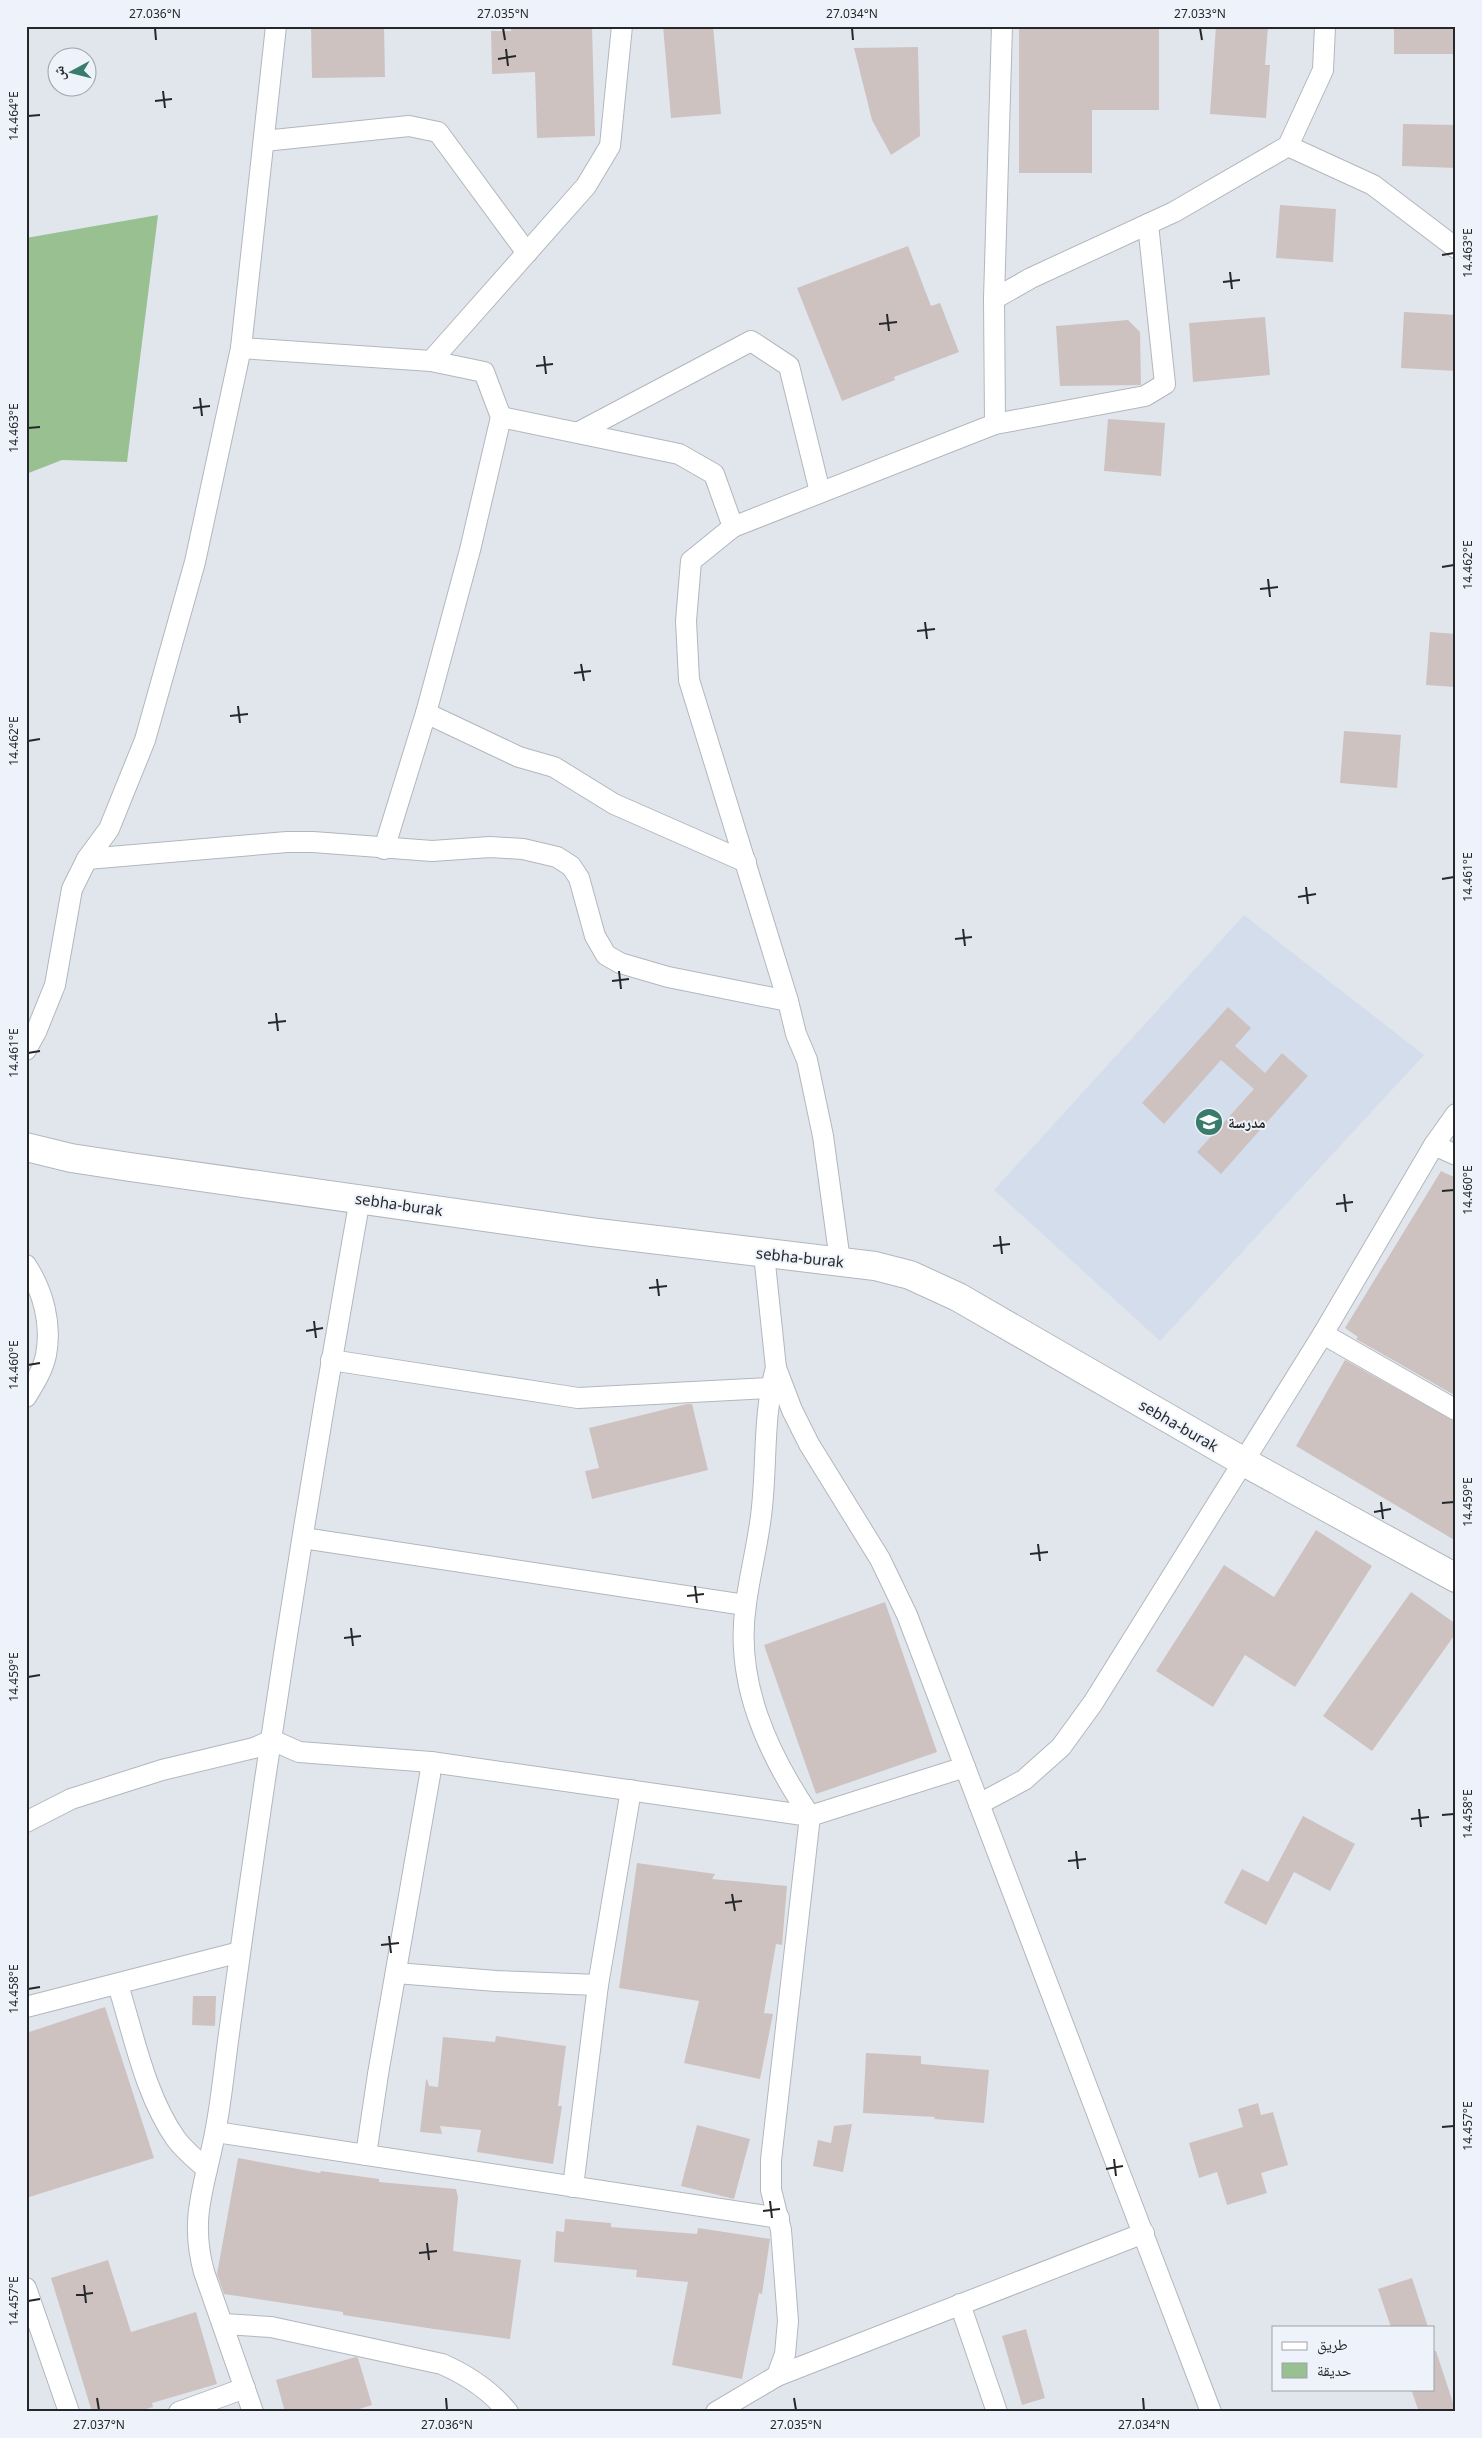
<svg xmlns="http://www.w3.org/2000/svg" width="1482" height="2438" font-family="'Noto Sans','Noto Naskh Arabic',sans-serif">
  <rect width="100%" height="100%" fill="#e1e6ed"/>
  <!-- built -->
  <polygon fill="#d4ddeb" points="1244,915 1424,1055 1160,1341 994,1190"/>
  <!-- green -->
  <polygon fill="#98c090" points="158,215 127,462 62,460 26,474 26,238"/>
  <!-- building -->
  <g fill="#cdc2c0">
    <polygon points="311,26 384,26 385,77 312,78"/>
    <polygon points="510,26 592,26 595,136 537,138 535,72 492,74 491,31 511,31"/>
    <polygon points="663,26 713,26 721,114 671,118"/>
    <polygon points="1019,26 1159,26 1159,110 1092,110 1092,173 1019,173"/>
    <polygon points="1216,26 1268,26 1265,65 1270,65 1266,118 1210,114"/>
    <rect x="1394" y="26" width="62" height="28"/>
    <polygon points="918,47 920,136 891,155 872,120 854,48"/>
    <polygon points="1403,124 1456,125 1456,168 1402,166"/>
    <polygon points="1280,205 1336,209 1333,262 1276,258"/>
    <polygon points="908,246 931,306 940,303 959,352 894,377 895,380 842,401 797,288"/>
    <polygon points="1404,312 1456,315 1456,371 1401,368"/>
    <polygon points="1265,317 1270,375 1193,382 1189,323"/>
    <polygon points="1128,320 1140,332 1141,385 1060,386 1056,326"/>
    <polygon points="1108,419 1165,423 1161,476 1104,471"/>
    <polygon points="1430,632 1456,634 1456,687 1426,685"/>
    <polygon points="1344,731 1401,735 1397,788 1340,783"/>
    <polygon points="1228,1007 1251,1028 1235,1046 1265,1073 1282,1053 1308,1076 1221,1174 1197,1152 1254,1089 1221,1060 1164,1124 1142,1103"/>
    <polygon points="1441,1171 1456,1178 1456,1396 1356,1339 1358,1337 1345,1328"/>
    <polygon points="1345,1360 1456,1422 1456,1541 1296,1446"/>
    <polygon points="687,1404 692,1404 708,1470 592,1499 585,1471 599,1468 589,1428"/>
    <polygon points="1316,1530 1372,1566 1295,1687 1245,1655 1213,1707 1156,1671 1224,1565 1274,1597"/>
    <polygon points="1411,1592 1456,1624 1456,1633 1372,1751 1323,1716"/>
    <polygon points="885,1602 937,1752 816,1794 764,1645"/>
    <polygon points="1303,1816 1355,1844 1330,1891 1294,1872 1266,1925 1224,1903 1242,1869 1268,1882"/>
    <polygon points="637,1863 715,1874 712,1879 787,1886 782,1945 776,1944 764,2013 773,2014 760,2079 684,2063 699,2001 619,1988"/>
    <polygon points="193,1996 216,1996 215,2026 192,2025"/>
    <polygon points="105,2007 154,2158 26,2198 26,2033"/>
    <polygon points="496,2036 566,2046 558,2106 562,2106 553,2164 477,2152 481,2130 440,2126 442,2134 420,2132 426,2080 427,2079 429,2086 438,2087 443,2037 495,2042"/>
    <polygon points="866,2053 921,2056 921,2064 989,2070 984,2123 934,2119 935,2117 863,2113"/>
    <polygon points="1258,2103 1261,2115 1273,2112 1288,2165 1261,2173 1267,2193 1227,2205 1217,2172 1199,2178 1189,2143 1243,2127 1238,2109"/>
    <polygon points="852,2124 843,2172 813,2166 818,2140 831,2143 834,2126"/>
    <polygon points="697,2125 750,2139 734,2199 681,2186"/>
    <polygon points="238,2158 320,2173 321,2171 379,2179 379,2182 456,2189 458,2197 453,2251 521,2260 510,2339 434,2329 343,2315 343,2312 224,2294 217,2274"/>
    <polygon points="565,2219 611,2223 611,2227 697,2234 698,2228 770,2239 762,2294 759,2293 742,2379 672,2365 688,2282 636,2277 637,2270 554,2262 556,2231 564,2232"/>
    <polygon points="108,2260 131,2332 196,2312 217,2384 152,2403 153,2407 136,2412 92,2412 51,2278"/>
    <polygon points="1412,2278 1428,2327 1391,2327 1378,2289"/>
    <polygon points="1026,2329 1045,2398 1022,2405 1002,2336"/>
    <polygon points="1433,2351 1436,2351 1456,2412 1419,2412 1411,2389 1433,2389"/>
    <polygon points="356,2357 358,2358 372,2405 350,2412 285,2412 276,2380"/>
  </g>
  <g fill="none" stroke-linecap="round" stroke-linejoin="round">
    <defs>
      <g id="street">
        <polyline points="264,141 409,126 438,132 527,253"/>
        <polyline points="1288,146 1373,185 1456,248"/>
        <polyline points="994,299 1002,26"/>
        <polyline points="241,348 431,361 484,372 501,417 470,550 426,713 384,849"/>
        <polyline points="431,361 586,186 610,146 622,26"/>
        <polyline points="501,417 679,454 714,474 733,527 691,561 686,621 689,680 788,1001"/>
        <polyline points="995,424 1145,396 1165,384 1148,224"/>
        <polyline points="579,432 751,341 789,366 820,492"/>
        <polyline points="733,527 995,424 994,299 1031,278 1174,212 1288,146 1323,70 1325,26"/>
        <polyline points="426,713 519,757 554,767 614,804 746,862"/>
        <polyline points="87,859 287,842 313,842 432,851 490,847 523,849 557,857 571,866 579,878 595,936 606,955 620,963 668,977 788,1001 796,1034 807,1060 823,1136 840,1261"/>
        <polyline points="26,1050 36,1032 55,985 72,889 87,859 109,829 145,740 195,562 241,348 276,26"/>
        <polyline points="1434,1145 1456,1155"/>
        <polyline points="764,1254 776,1368 792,1410 809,1444 880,1559 907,1615 1211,2412"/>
        <path d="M26,1265C43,1291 52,1323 46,1355C43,1370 34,1384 26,1397"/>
        <polyline points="1323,1334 1456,1410"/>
        <polyline points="331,1360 578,1398 770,1388"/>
        <path d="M776,1368C763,1414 767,1460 762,1507C759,1540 750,1572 746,1604C734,1682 768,1754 810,1816L771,2160V2190L781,2230L788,2321L785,2354L777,2376"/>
        <polyline points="303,1538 745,1605"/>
        <polyline points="979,1804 1024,1780 1061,1747 1093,1703 1323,1334 1434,1145 1456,1114"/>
        <polyline points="26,1822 71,1799 162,1770 254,1748 272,1740 299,1752 431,1762 810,1816 965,1767"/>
        <polyline points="396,1973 496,1981 598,1985"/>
        <path d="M118,1985C134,2036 145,2095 176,2139C185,2151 196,2160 207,2169"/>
        <polyline points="26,2007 240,1952"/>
        <polyline points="216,2132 779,2218"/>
        <polyline points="366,2155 378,2074 430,1775 431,1762"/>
        <polyline points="573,2187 598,1985 631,1790"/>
        <polyline points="26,2288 69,2412"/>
        <polyline points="960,2304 997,2412"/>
        <path d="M224,2324L271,2327L442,2364C467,2375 490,2390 508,2412"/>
        <polyline points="179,2412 245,2388"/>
        <path d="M253,2412L204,2272C189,2217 205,2186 215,2133C221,2103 224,2071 228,2041C266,1759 310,1478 360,1199"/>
        <polyline points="716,2412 777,2376 1144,2233"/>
      </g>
      <polyline id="secondary" points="26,1147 71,1158 130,1167 591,1232 875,1266 910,1275 958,1297 1244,1462 1456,1578"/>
    </defs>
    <!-- street casing -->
    <use href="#street" stroke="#b2b7be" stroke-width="22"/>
    <!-- secondary casing -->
    <use href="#secondary" stroke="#b2b7be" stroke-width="30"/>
    <!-- street -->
    <use href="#street" stroke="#fff" stroke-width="20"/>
    <!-- secondary -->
    <use href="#secondary" stroke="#fff" stroke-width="28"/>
  </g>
  <!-- ticks -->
  <path fill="none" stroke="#26272a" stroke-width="2" d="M155,28L156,40M503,28L505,40M852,28L853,40M1200,28L1202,40M506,49L508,66M498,59L516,56M163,91L165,108M155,101L172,99M28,116L40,115M1442,255L1454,253M1230,272L1232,289M1223,282L1240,280M887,314L889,331M879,324L897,322M544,356L546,374M536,366L553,364M200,398L202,416M193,408L210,406M28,428L40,427M1442,567L1454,565M1268,579L1270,597M1260,589L1278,587M925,622L927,639M917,631L935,629M581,664L584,681M574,673L591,671M238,706L240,723M230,716L248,714M28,741L40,739M1442,879L1454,877M1306,887L1308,904M1298,897L1316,894M963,929L965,946M955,939L972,937M619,971L621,989M612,981L629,979M276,1013L278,1031M268,1023L286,1021M28,1053L40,1051M1442,1191L1454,1190M1344,1194L1346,1212M1336,1204L1353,1202M1000,1236L1002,1254M993,1246L1010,1244M657,1279L659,1296M649,1288L667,1286M314,1321L316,1338M306,1331L323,1328M28,1365L40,1363M1381,1502L1383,1519M1442,1503L1454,1502M1374,1512L1391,1509M1038,1544L1040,1561M1030,1554L1048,1552M695,1586L697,1603M687,1596L704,1594M351,1628L353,1646M344,1638L361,1636M28,1677L40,1675M1419,1809L1421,1827M1442,1815L1454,1814M1411,1819L1429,1817M1076,1851L1078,1869M1068,1861L1086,1859M732,1894L735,1911M725,1903L742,1901M389,1936L391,1953M381,1945L399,1943M28,1989L40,1987M1442,2127L1454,2126M1114,2159L1116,2176M1106,2169L1123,2166M770,2201L772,2218M763,2211L780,2209M427,2243L429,2260M419,2253L437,2251M84,2285L86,2303M76,2295L93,2293M28,2301L40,2299M97,2398L99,2410M446,2398L447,2410M794,2398L796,2410M1143,2398L1144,2410"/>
  <!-- icons -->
  <defs>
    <symbol id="school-disc" viewBox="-11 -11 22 22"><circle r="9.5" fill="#397b6c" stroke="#eef3fb"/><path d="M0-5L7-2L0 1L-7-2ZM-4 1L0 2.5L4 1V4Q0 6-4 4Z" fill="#fff"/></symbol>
  </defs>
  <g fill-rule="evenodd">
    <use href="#school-disc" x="1193" y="1106" width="32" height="32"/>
  </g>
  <g text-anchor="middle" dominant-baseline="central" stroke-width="4" stroke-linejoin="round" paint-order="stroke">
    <!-- poi labels -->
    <g font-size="15" font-weight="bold" fill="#26272a" stroke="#eef3fb" text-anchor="start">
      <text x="1228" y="1122">مدرسة</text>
    </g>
    <!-- street labels -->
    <g font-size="15" fill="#26272a" stroke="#eef3fb">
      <text transform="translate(399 1204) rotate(8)">sebha-burak</text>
      <text transform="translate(800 1257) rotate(6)">sebha-burak</text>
      <text transform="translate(1179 1425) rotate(30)">sebha-burak</text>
    </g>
  </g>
  <!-- border -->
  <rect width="1482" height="2438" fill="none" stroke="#eef3fb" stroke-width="55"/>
  <!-- legend -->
  <rect x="1272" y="2326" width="162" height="65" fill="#eef3fb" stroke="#9ea1a7"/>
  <rect x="1282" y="2342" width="25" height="8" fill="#ffffff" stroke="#9ea1a7"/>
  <text x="1317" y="2350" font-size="15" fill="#26272a">طريق</text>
  <rect x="1282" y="2363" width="25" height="15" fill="#98c090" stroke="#9ea1a7"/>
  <text x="1317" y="2376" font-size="15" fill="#26272a">حديقة</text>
  <!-- north arrow -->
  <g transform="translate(72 72) rotate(263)"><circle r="24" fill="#eef3fb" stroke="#9ea1a7"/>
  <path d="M0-4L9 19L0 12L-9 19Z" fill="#397b6c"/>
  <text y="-8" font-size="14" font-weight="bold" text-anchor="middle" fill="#26272a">ش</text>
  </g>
  <rect x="28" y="28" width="1426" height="2382" fill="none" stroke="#26272a" stroke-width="2"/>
  <g font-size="12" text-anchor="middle" fill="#26272a">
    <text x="155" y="18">27.036°N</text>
    <text x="503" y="18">27.035°N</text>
    <text x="852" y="18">27.034°N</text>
    <text x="1200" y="18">27.033°N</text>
    <text transform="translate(14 116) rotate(-90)" y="4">14.464°E</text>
    <text transform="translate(1468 253) rotate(-90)" y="4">14.463°E</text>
    <text transform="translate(14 428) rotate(-90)" y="4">14.463°E</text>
    <text transform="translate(1468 565) rotate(-90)" y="4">14.462°E</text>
    <text transform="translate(14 741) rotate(-90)" y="4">14.462°E</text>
    <text transform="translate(1468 877) rotate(-90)" y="4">14.461°E</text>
    <text transform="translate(14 1053) rotate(-90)" y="4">14.461°E</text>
    <text transform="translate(1468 1190) rotate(-90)" y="4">14.460°E</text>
    <text transform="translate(14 1365) rotate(-90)" y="4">14.460°E</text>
    <text transform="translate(1468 1502) rotate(-90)" y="4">14.459°E</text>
    <text transform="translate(14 1677) rotate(-90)" y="4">14.459°E</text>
    <text transform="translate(1468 1814) rotate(-90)" y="4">14.458°E</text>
    <text transform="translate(14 1989) rotate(-90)" y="4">14.458°E</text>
    <text transform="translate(1468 2126) rotate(-90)" y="4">14.457°E</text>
    <text transform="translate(14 2301) rotate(-90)" y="4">14.457°E</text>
    <text x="99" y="2429">27.037°N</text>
    <text x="447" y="2429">27.036°N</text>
    <text x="796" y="2429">27.035°N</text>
    <text x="1144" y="2429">27.034°N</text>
  </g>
</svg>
